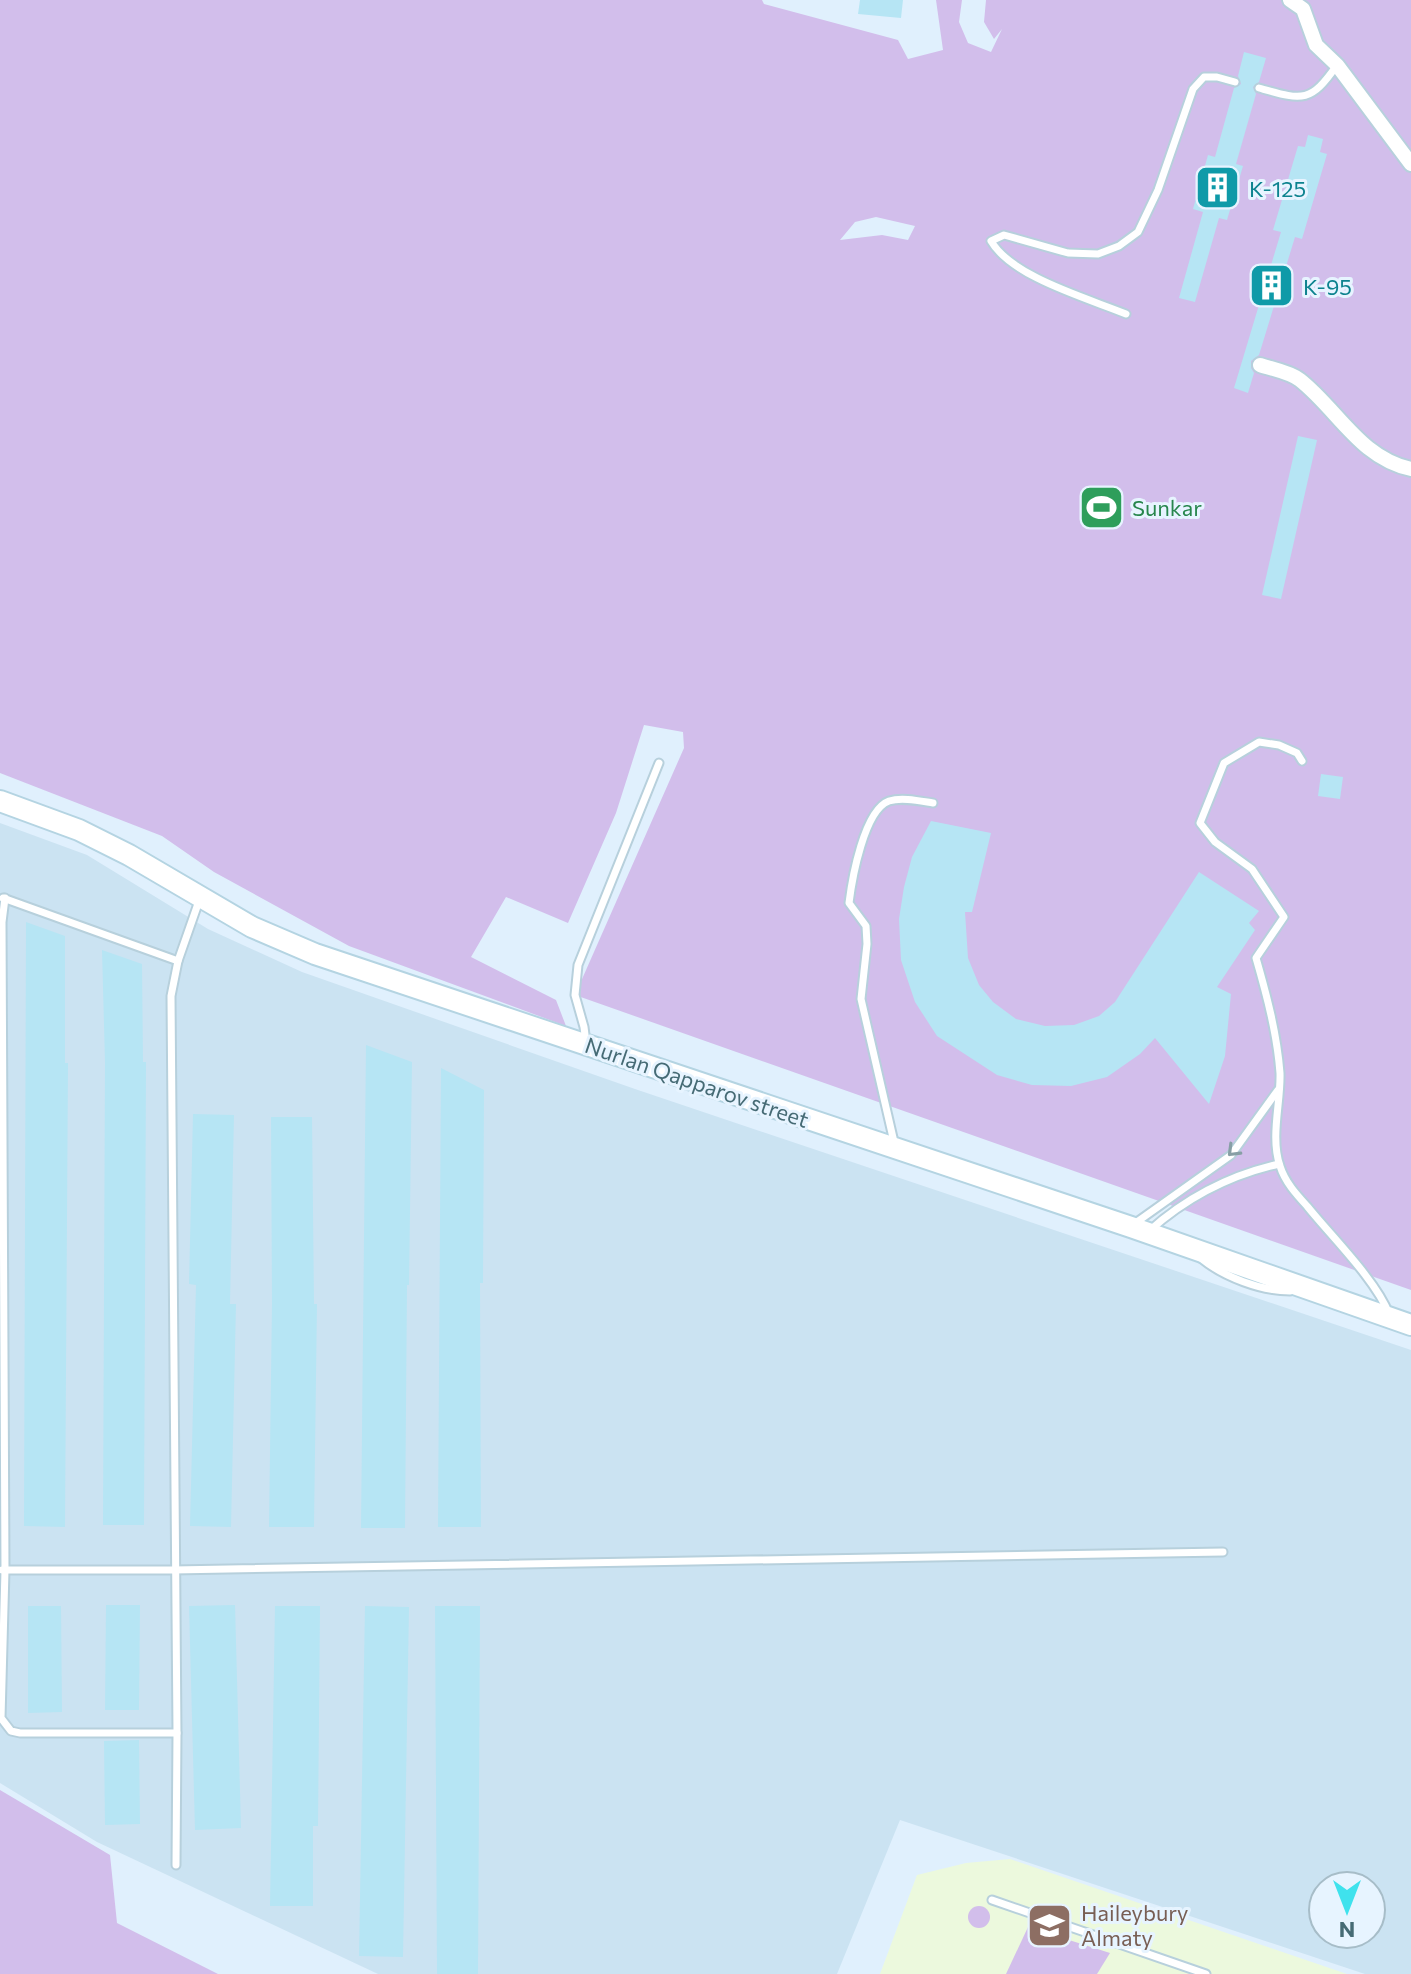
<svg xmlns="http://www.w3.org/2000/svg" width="1411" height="1974" font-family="Commissioner,sans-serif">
  <rect width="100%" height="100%" fill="#e0f0fd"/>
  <!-- residential -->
  <path fill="#cbe3f2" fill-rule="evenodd" d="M0,823L87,855L208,929L302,972L635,1089L1411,1350V1974H1365L900,1820L837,1974H378L97,1842L0,1783ZM1323,1886H1371V1934H1323Z"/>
  <!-- education -->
  <polygon fill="#ecf9dd" points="1010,1859 1347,1974 880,1974 917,1875 966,1863"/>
  <!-- green -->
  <g fill="#d2beeb" fill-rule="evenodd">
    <path d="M0,0H762L764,4L898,40L908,59L943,50L936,0H962L959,22L968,43L991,52L1002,29L994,39L984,22L986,0H1411V1290L575,995L684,748L683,732L644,725L616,813L568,923L506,897L471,957L556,1000L566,1026L349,946L214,872L162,836L0,773ZM876,217L915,226L908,240L882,235L840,240L855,222Z"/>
    <polygon points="0,1790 110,1855 117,1923 218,1974 0,1974"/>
    <circle cx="979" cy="1917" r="11"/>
    <polygon points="1028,1927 1110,1953 1097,1974 1006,1974"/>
  </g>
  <!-- building -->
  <g fill="#b6e5f4">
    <polygon points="860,0 903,0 901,18 858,14"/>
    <polygon points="1244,52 1266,58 1259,82 1253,87 1256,94 1236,164 1243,166 1227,220 1219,218 1195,302 1179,298 1203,212 1193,209 1208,155 1215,157 1234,88 1241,84 1238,76"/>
    <polygon points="1308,135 1323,139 1320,152 1327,154 1302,239 1295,237 1259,355 1251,361 1251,368 1254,373 1248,393 1234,388 1281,232 1273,230 1298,146 1305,147"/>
    <polygon points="1298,436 1317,440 1281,599 1262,595"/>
    <polygon points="1321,774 1343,777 1340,799 1318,796"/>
    <polygon points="931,821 991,833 972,912 965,912 968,958 979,985 993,1002 1016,1019 1045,1026 1074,1025 1099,1016 1115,1002 1199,872 1259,911 1249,923 1255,930 1217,987 1231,994 1225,1056 1209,1104 1155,1038 1140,1054 1107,1077 1071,1086 1032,1085 997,1075 937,1036 915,1002 901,960 899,919 904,887 912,857"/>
    <polygon points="26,922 65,936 65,1063 68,1063 65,1527 24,1526"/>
    <polygon points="102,950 142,964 143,1062 146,1062 144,1525 103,1525 105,1062"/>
    <polygon points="366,1045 412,1062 409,1285 407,1285 405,1528 361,1528"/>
    <polygon points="441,1068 484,1090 483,1283 480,1283 481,1527 438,1527"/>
    <polygon points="193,1114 234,1115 230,1304 236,1304 231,1527 190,1526 196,1285 189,1284"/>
    <polygon points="271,1117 312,1117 314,1304 317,1304 314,1527 269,1527 272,1303"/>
    <polygon points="106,1605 140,1605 139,1710 105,1710"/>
    <polygon points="235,1605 241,1828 195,1830 189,1606"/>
    <polygon points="28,1606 61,1606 62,1712 28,1713"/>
    <polygon points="275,1606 320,1606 318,1826 313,1826 313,1906 270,1906"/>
    <polygon points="365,1606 409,1607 403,1957 359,1956"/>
    <polygon points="435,1606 480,1606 478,1974 437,1974"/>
    <polygon points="139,1740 140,1824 105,1825 104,1741"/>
  </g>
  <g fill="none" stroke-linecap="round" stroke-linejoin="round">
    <defs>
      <g id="lane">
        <path d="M1259,88C1302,100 1310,104 1337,65"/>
        <path d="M1126,314C1087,298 1012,277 991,241L1004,235L1068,253L1098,254L1119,246L1138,232L1158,190L1193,89L1204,77H1217L1235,82"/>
        <path d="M1302,761L1297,753L1279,745L1259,742L1224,763L1200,823L1215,842L1252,869L1284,917L1256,958C1267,996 1277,1034 1280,1073C1281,1102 1270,1137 1280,1166C1285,1182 1296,1194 1307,1206C1331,1236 1376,1280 1389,1314"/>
        <polyline points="3,898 178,961"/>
        <polyline points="5,898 2,922 5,1570 1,1718 11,1731 20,1733 177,1733 171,996 178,961 200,898"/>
        <polyline points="586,1043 584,1027 575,995 578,965 659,763"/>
        <path d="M894,1142L861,999L867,944L866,926L849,903C852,879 864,810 889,801C902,797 920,801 933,803"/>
        <polyline points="1134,1224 1231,1155 1278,1090"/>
        <path d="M1149,1231C1186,1198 1230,1175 1279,1164"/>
        <path d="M1202,1259C1224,1277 1261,1291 1290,1291"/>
        <polyline points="2,1570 173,1570 1223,1552"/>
        <polyline points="176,1865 177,1733"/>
        <polyline points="992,1900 1206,1974"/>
      </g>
      <g id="street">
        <polyline points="1290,0 1303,9 1316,45 1337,65 1411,164"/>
        <path d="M1260,365C1272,369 1290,372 1300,380C1338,410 1360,458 1411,469"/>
      </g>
      <polyline id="secondary" points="0,801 79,830 129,855 252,927 315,954 1131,1227 1411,1325"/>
    </defs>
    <!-- lane casing -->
    <use href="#lane" stroke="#b7d0dc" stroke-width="11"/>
    <!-- street casing -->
    <use href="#street" stroke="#b7d0dc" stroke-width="18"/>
    <!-- secondary casing -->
    <use href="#secondary" stroke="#b4d4e2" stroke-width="24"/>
    <!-- lane -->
    <use href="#lane" stroke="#fff" stroke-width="7"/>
    <!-- street -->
    <use href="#street" stroke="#fff" stroke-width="14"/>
    <!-- secondary -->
    <use href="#secondary" stroke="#fff" stroke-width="20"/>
  </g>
  <!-- one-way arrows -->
  <defs><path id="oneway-chevron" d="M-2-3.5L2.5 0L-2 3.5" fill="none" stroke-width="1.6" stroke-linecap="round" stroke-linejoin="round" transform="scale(2)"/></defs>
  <use stroke="#879fa5" href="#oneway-chevron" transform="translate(1233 1151) rotate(135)"/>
  <!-- icons -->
  <defs>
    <symbol id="building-square" viewBox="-11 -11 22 22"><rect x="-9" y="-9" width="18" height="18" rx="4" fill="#0f9aa8" stroke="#e7f4ff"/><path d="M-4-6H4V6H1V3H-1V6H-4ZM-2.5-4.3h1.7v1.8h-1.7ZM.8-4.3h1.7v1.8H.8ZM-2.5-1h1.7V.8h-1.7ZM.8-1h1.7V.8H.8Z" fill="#fff"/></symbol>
    <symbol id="stadium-square" viewBox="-11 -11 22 22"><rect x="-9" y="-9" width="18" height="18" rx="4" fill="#2e9e5b" stroke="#e7f4ff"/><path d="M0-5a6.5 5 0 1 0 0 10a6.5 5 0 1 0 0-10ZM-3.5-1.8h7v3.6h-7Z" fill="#fff"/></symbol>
    <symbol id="school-square" viewBox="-11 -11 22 22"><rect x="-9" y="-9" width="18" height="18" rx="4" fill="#8d6e63" stroke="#e7f4ff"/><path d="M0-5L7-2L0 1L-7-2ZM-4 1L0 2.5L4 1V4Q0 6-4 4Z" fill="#fff"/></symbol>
  </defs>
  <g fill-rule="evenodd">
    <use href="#building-square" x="1192" y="162" width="51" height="51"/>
    <use href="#building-square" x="1246" y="260" width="51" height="51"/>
    <use href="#stadium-square" x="1076" y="482" width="51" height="51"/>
    <use href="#school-square" x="1024" y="1900" width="51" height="51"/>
  </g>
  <g text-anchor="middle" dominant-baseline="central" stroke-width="6" stroke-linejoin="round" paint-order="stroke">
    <!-- culture labels -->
    <g font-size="22" fill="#0d838f" stroke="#e7f4ff" text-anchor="start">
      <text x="1249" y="188">K-125</text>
      <text x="1303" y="286">K-95</text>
    </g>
    <!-- leisure labels -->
    <g font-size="22" fill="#27864d" stroke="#e7f4ff" text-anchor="start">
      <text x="1132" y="507">Sunkar</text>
    </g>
    <!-- street labels -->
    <g font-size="22" fill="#466b75" stroke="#e7f4ff">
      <text transform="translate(697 1082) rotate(19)">Nurlan Qapparov street</text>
    </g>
    <!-- education labels -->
    <g font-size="22" fill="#785e54" stroke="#e7f4ff" text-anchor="start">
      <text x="1081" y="1912">Haileybury<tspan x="1081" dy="25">Almaty</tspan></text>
    </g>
  </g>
  <!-- north arrow -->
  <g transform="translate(1347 1910) rotate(180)"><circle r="38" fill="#e7f4ff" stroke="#a7bdc8" stroke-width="2"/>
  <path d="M0-6L14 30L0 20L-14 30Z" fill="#3fe2ed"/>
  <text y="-12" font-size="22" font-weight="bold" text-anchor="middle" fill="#466b75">N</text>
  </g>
</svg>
